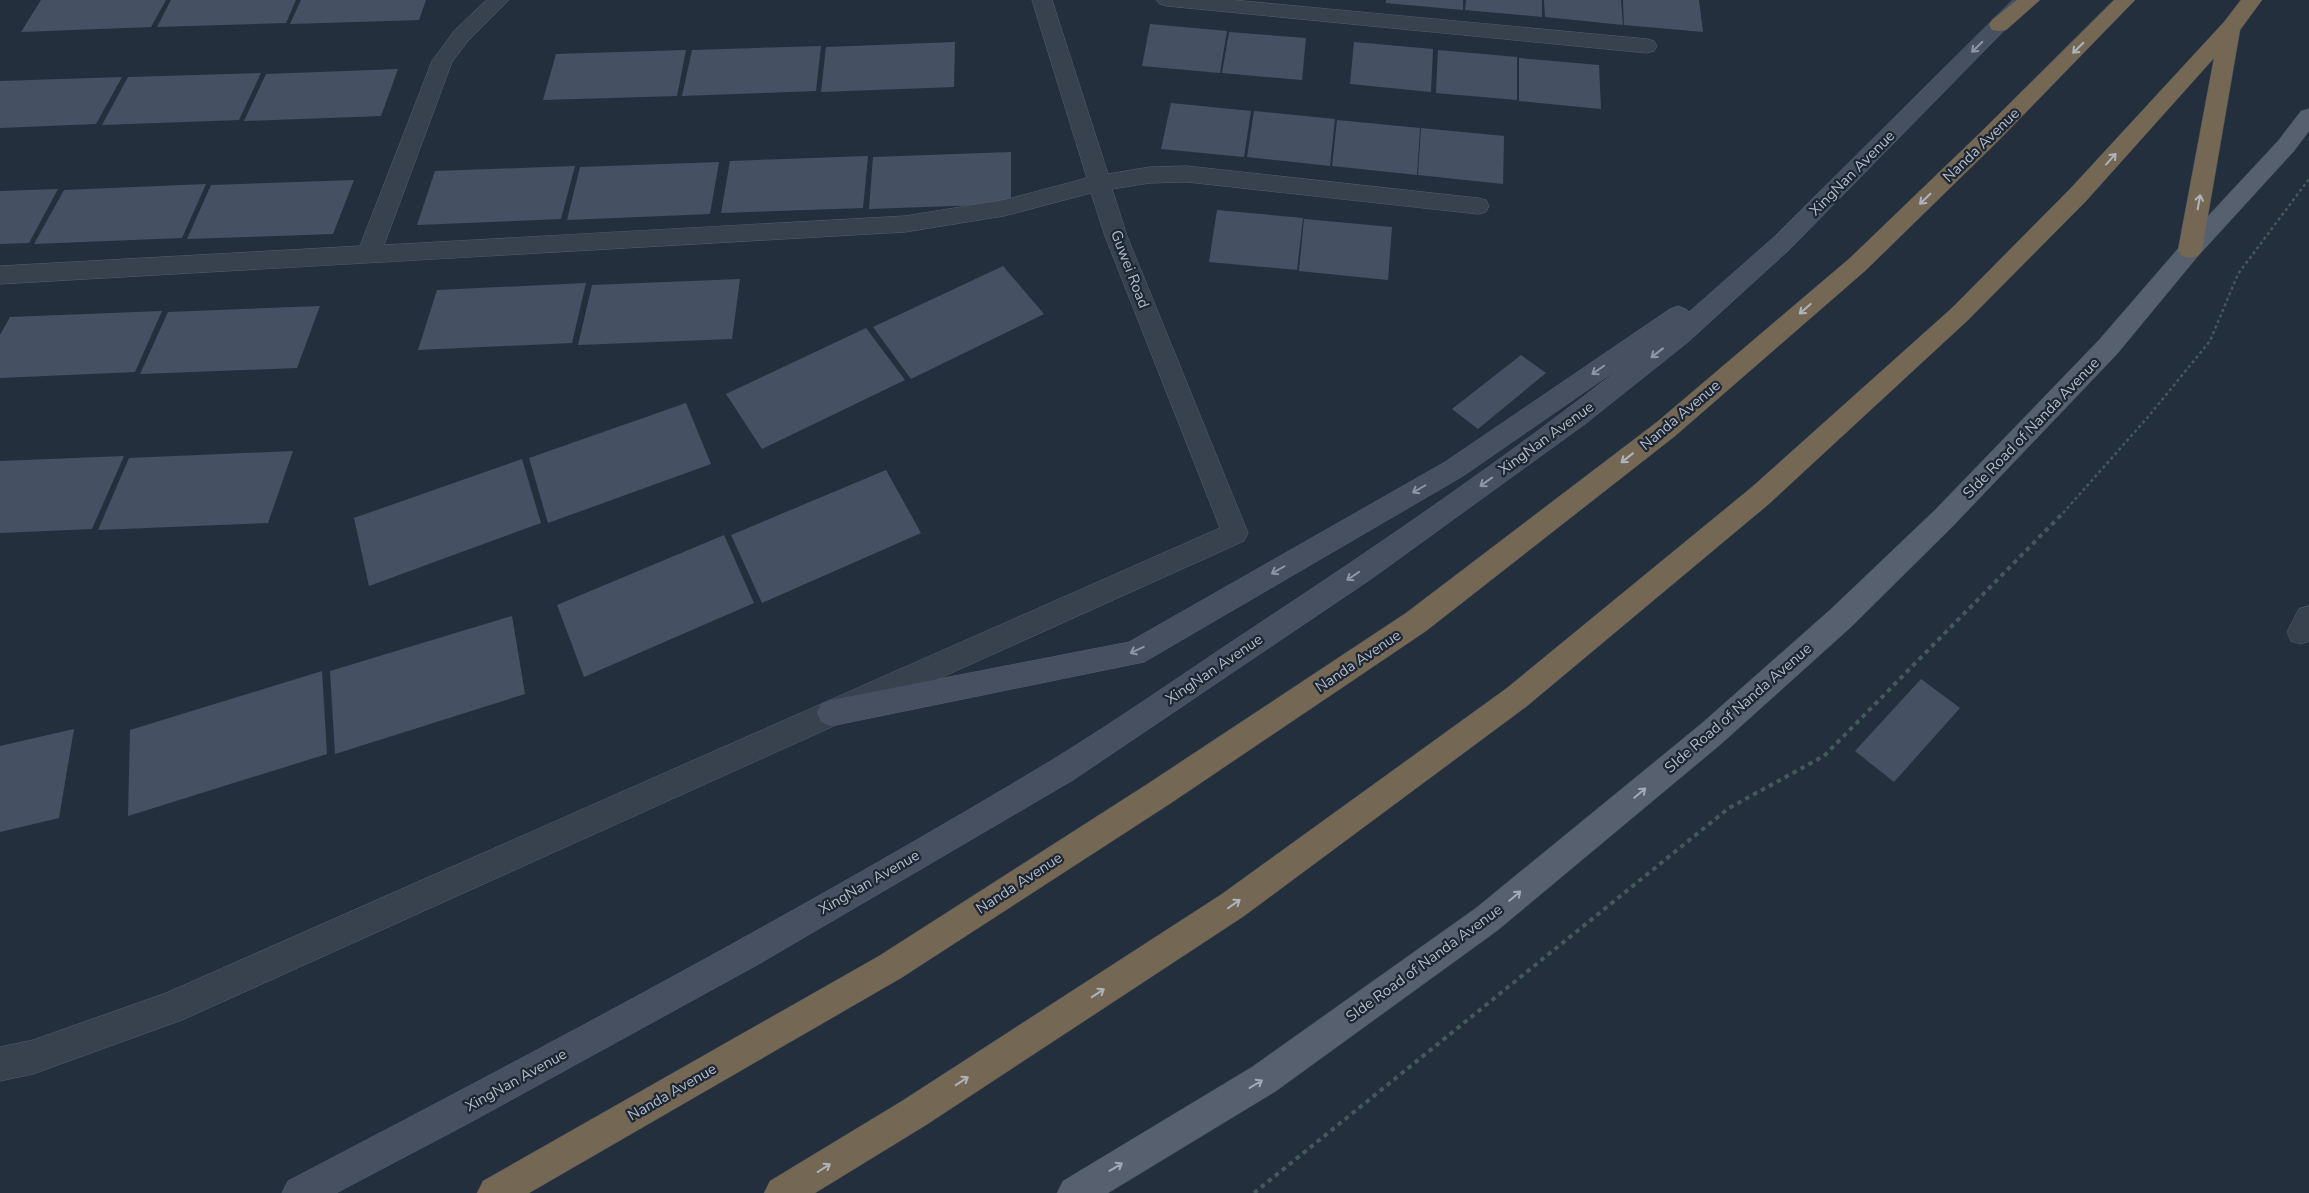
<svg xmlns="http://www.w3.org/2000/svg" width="2309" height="1193" font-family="'Nunito Sans',sans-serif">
  <rect width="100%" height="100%" fill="#242f3e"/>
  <!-- building -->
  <g fill="#455162">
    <polygon points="41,0 166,0 151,27 21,32"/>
    <polygon points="171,0 296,0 286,23 157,27"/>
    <polygon points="301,0 426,0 419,20 290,24"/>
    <polygon points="1386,0 1463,0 1463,10 1386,3"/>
    <polygon points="1466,0 1542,0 1542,17 1465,10"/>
    <polygon points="1544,0 1621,0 1623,25 1545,17"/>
    <polygon points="1623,0 1699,0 1703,32 1624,25"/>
    <polygon points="1150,24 1227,31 1220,73 1142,66"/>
    <polygon points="1229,32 1306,38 1302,80 1222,73"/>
    <polygon points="955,42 954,87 821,92 826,47"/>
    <polygon points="1354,42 1433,49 1431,92 1350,84"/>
    <polygon points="821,46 816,91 682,96 692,50"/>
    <polygon points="686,50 677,96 543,100 556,54"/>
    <polygon points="1438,50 1517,57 1517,100 1436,93"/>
    <polygon points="1519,58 1599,65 1601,109 1519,101"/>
    <polygon points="398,69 381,116 244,121 266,74"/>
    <polygon points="261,73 239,120 102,125 128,77"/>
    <polygon points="122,77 96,124 0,128 0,81"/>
    <polygon points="1171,103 1251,111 1244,157 1161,149"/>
    <polygon points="1254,111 1335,119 1330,166 1247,157"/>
    <polygon points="1337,120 1420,128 1417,175 1332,166"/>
    <polygon points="1421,128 1504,136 1503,184 1418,175"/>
    <polygon points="1011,152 1011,204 869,209 873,157"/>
    <polygon points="868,156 863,208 721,213 730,161"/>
    <polygon points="719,162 710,214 567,220 580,167"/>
    <polygon points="575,166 561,219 417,225 435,171"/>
    <polygon points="354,180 333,234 187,239 211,185"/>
    <polygon points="206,184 182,238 34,244 64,190"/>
    <polygon points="58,189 29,243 0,244 0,191"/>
    <polygon points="1217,210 1303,218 1297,270 1209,262"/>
    <polygon points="1304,219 1392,227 1388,280 1299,271"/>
    <polygon points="1003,266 1044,314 911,379 873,327"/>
    <polygon points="740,279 732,339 578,345 592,285"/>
    <polygon points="586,283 572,343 418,350 437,290"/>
    <polygon points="320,306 297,368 140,374 168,312"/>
    <polygon points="162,311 135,372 0,378 0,335 10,317"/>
    <polygon points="866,328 905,380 762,449 726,394"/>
    <polygon points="1521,355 1546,373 1478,429 1452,409"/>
    <polygon points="686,403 711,464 548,523 529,458"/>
    <polygon points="293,451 268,523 98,530 129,458"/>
    <polygon points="124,456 92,529 0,533 0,461"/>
    <polygon points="522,459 541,523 369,586 354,518"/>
    <polygon points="886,470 921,533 762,603 731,535"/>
    <polygon points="724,535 754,603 584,677 557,605"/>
    <polygon points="512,616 525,694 335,754 330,671"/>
    <polygon points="322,671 327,754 128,816 130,730"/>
    <polygon points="1921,679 1960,708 1894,782 1855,751"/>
    <polygon points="74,729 59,818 0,832 0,746"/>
  </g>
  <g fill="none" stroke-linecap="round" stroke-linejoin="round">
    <defs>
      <g id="street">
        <polygon points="487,0 509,0 468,41 452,62 384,245 905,216 1004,200 1087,178 1032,0 1052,0 1108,174 1150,167 1187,166 1478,198 1486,200 1489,206 1486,212 1478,214 1187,182 1150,183 1112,189 1127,236 1248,533 1244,541 182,1020 33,1074 0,1081 0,1047 33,1040 166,993 1220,528 1105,236 1091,193 1004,216 905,232 0,284 0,266 360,246 432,61 454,31"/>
        <polygon points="1157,0 1233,0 1647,39 1654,41 1657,46 1654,51 1647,53 1167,6 1160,4"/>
        <polygon points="2309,606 2309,641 2301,644 2291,641 2287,632 2299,609"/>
      </g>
      <path id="secondary" d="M2013,0H2034L1790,249L1688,342L1585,424L1371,579L1073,780L757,965L469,1123L336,1193H282L288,1181C545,1047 801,911 1049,762C1121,718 1190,669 1260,623C1386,540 1510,455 1628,362L1463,476L1144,662L831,726L821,722L817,713L821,704L831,700L1129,642L1445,462L1670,309L1678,306L1686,309L1689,312L1774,237Z"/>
      <polygon id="primary" points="2309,109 2309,131 2294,151 2198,256 2117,354 1953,526 1851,627 1721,744 1498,930 1276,1091 1108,1193 1057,1193 1063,1181 1252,1067 1476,908 1701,724 1831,609 1935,510 2099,340 2182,244 2278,141 2301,111"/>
      <g id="highway">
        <polygon points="2017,0 2040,0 2006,30 1999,31 1992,30 1989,25 1992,20"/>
        <polygon points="2114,0 2135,0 1997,142 1866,270 1675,436 1426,631 1171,803 901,978 529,1193 477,1193 483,1181 879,956 1149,783 1406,613 1657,422 1850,258 1981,132"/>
        <polygon points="2241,0 2262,0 2240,30 2202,250 2198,256 2190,258 2182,256 2178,250 2214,58 2086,201 1968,320 1770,503 1527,706 1244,916 926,1125 815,1193 764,1193 770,1181 902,1101 1222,894 1507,688 1752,487 1952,308 2070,189 2224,22"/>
      </g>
    </defs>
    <!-- street casing -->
    <use href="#street" stroke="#565f6c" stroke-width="1"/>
    <!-- secondary casing -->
    <use href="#secondary" stroke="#565f6c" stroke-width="1"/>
    <!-- primary casing -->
    <use href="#primary" stroke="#414a57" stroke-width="1"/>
    <!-- highway casing -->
    <use href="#highway" stroke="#434c59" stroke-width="1"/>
    <!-- path-far1 -->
    <polyline stroke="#44595c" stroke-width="2.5" stroke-dasharray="3 3" stroke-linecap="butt" points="2063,513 2148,417 2210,341 2238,274 2309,179"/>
    <!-- path -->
    <polyline stroke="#44595c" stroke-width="4" stroke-dasharray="4.5 4.5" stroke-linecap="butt" points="1254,1193 1729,808 1824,756 2064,512"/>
    <!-- street -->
    <use href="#street" fill="#38414e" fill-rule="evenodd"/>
    <!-- secondary -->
    <use href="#secondary" fill="#465061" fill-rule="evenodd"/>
    <!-- primary -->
    <use href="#primary" fill="#56606e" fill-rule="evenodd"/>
    <!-- highway -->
    <use href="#highway" fill="#746855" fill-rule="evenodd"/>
  </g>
  <!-- one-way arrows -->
  <defs><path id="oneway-shaft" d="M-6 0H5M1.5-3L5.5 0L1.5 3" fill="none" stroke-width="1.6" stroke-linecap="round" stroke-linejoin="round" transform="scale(1.25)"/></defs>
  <g stroke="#8e96a5">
    <use href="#oneway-shaft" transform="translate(1977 47) rotate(135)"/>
    <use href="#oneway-shaft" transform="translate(1657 353) rotate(142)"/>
    <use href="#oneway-shaft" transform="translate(1598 370) rotate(145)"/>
    <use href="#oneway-shaft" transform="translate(1486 482) rotate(144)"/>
    <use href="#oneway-shaft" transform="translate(1419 489) rotate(150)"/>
    <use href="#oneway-shaft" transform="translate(1278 570) rotate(150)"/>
    <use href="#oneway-shaft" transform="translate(1353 576) rotate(146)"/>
    <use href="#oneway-shaft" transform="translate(1137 650) rotate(155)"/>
  </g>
  <g stroke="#aeb4bd">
    <use href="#oneway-shaft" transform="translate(2078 48) rotate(135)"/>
    <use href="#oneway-shaft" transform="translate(2111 159) rotate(-48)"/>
    <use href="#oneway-shaft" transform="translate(1925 199) rotate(136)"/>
    <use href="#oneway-shaft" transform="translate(2199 202) rotate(-80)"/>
    <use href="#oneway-shaft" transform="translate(1805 309) rotate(139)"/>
    <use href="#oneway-shaft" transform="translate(1627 458) rotate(142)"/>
    <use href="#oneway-shaft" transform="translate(1234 904) rotate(-35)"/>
    <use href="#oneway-shaft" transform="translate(1098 993) rotate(-33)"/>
    <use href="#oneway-shaft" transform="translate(962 1081) rotate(-33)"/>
    <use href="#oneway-shaft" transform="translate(824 1168) rotate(-32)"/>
  </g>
  <g stroke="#a1aab7">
    <use href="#oneway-shaft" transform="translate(1640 793) rotate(-40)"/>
    <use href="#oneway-shaft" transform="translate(1515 896) rotate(-40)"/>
    <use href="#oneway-shaft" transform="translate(1256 1084) rotate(-31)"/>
    <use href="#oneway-shaft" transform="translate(1116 1167) rotate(-31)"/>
  </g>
  <g text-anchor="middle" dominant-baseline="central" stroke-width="4.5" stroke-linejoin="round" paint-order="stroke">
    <!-- street labels -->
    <g font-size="15" fill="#b4bcc9" stroke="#1d2633">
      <text transform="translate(1981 145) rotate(-44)">Nanda Avenue</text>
      <text transform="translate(1852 173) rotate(-45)">XingNan Avenue</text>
      <text transform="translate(1130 269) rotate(69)">Guwei Road</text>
      <text transform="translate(1680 415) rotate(-40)">Nanda Avenue</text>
      <text transform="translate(2031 428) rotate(-46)">SIde Road of Nanda Avenue</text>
      <text transform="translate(1546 438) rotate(-36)">XingNan Avenue</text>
      <text transform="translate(1358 661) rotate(-34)">Nanda Avenue</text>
      <text transform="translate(1214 669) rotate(-34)">XingNan Avenue</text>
      <text transform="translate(1738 708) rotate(-41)">SIde Road of Nanda Avenue</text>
      <text transform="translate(869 882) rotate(-30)">XingNan Avenue</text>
      <text transform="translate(1019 883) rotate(-33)">Nanda Avenue</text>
      <text transform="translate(1424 963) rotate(-36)">SIde Road of Nanda Avenue</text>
      <text transform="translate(516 1080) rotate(-29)">XingNan Avenue</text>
      <text transform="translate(672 1092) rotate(-30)">Nanda Avenue</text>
    </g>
  </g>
</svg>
